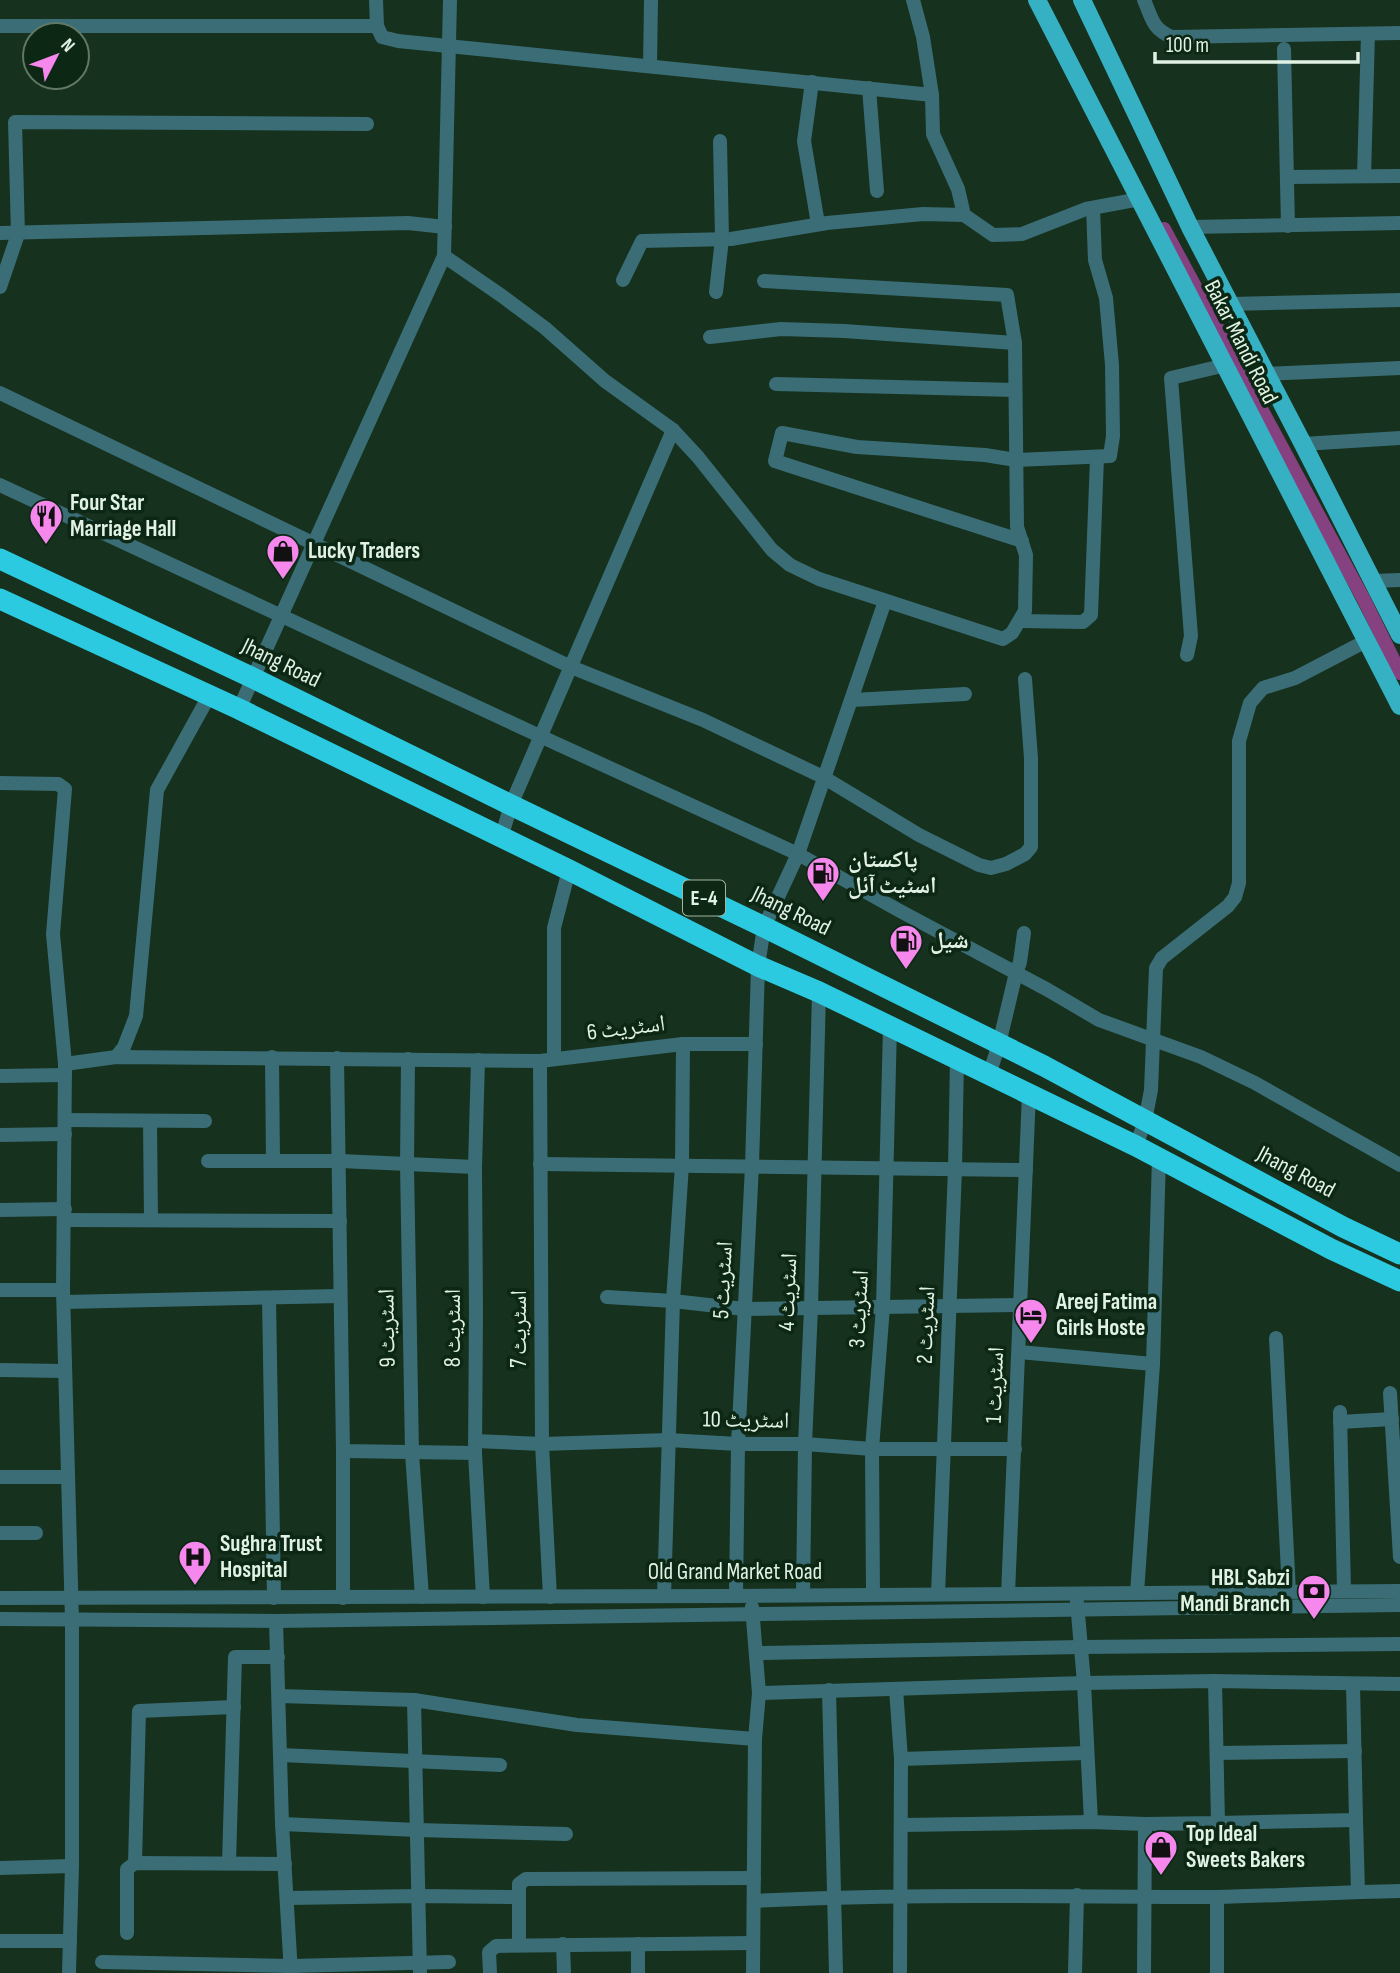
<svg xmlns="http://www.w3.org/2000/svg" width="1400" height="1973" font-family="'Sofia Sans Condensed','Noto Naskh Arabic',sans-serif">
  <rect width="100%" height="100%" fill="#16311d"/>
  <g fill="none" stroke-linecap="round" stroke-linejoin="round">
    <!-- canal -->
    <polyline stroke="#864181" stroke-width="14" points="1164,229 1363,598 1400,673"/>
    <!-- minor -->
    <g stroke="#3a6d76" stroke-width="14">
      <polyline points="376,0 377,26"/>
      <polyline points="913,0 923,37 932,95 933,134 958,189 964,215"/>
      <path d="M1144,0C1152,18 1152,29 1172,37L1400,33"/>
      <polyline points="0,26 377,26 382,37 398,41 932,95"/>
      <polyline points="1284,49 1288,226"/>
      <polyline points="650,66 651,0"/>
      <polyline points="812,82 804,141 818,224"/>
      <polyline points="869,88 877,191"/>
      <polyline points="1364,176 1368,34"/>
      <polyline points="1288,177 1400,176"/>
      <polyline points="1190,227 1400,223"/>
      <polyline points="0,233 408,223 445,227"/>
      <polyline points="444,256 502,296 545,328 605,381 673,430 698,457 772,550 790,565 819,579 1003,639 1012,633 1025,611 1026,555 1017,527 1015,343 1007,295 764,281"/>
      <polyline points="623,280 642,241 731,239 827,223 923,214 964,215 993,235 1022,234 1086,209 1140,199"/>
      <polyline points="0,287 18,234 15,122 367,124"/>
      <polyline points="716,292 722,239 720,141"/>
      <polyline points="1230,304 1400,300"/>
      <polyline points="710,337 781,329 844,331 1015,343"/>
      <polyline points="1267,374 1400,368"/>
      <polyline points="776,384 1015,390"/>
      <polyline points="0,393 571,667 703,720 823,777 919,835 979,865 991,868 1006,864 1025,854 1031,847 1031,758 1025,679"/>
      <polyline points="1303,444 1400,438"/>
      <polyline points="0,485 542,737 798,854 900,911 1048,990 1099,1020 1201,1057 1255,1083 1400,1165"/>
      <polyline points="1022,541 775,461 782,433 857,447 985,455 1016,460 1110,456 1113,436 1112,365 1106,298 1095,260 1093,208"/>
      <polyline points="1373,581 1400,580"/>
      <polyline points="1020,621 1083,622 1091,615 1097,458"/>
      <polyline points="1187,655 1191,636 1171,378 1226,365"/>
      <polyline points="852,700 965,694"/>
      <polyline points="239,709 444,256 450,0"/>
      <polyline points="0,783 58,784 65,789 53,934 65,1064 63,1290 72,1621 72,1866 69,1973"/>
      <polyline points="501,838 511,805 673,430"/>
      <polyline points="116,1057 124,1047 136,1016 157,790 209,696"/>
      <polyline points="272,1057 273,1161"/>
      <polyline points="337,1058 343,1451 475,1453"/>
      <polyline points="408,1059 407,1165 412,1453 422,1597"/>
      <polyline points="554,1059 554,928 569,870"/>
      <polyline points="478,1060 475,1167 476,1312 475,1453 483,1597"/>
      <polyline points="540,1061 542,1444 550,1597"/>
      <polyline points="65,1064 116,1057 540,1061 683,1044 756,1044"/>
      <polyline points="989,1075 999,1044 1016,973 1020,962 1024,933"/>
      <polyline points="0,1076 65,1075"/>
      <polyline points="65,1120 205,1121"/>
      <polyline points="150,1121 151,1220"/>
      <polyline points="0,1135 65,1134"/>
      <polyline points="1136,1146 1145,1121 1151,1090 1156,968 1162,958 1228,906 1235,897 1239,883 1239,741 1250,703 1263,688 1295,678 1366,641"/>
      <polyline points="208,1161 340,1161 475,1167"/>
      <polyline points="540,1164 1026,1170"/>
      <polyline points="0,1210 65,1209"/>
      <polyline points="65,1220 340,1221"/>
      <polyline points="0,1290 63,1290"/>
      <polyline points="607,1297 673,1301 744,1309 1021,1305"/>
      <polyline points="269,1298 274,1598"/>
      <polyline points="64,1302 340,1296"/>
      <polyline points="1276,1338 1289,1592"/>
      <polyline points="1019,1352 1153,1364"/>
      <polyline points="0,1370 64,1371"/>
      <polyline points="1390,1393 1400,1557"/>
      <polyline points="1340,1412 1344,1591"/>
      <polyline points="1340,1422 1392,1419"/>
      <polyline points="475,1441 542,1444 668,1440 738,1444 805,1444 872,1449 1015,1449"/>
      <polyline points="0,1477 67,1477"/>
      <polyline points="0,1533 36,1533"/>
      <polyline points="1137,1593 1153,1364 1159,1157"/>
      <polyline points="873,1594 872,1449 883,1307 890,1026"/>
      <polyline points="938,1594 955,1169 957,1059"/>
      <polyline points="1008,1594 1029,1093"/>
      <polyline points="803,1595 805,1444 811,1308 819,992"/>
      <polyline points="664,1596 673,1301 682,1165 683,1044"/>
      <polyline points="736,1596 738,1444 752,1166 758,966 764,927 798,854 885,601"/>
      <polyline points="0,1598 736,1596 1400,1591"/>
      <polyline points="343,1598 343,1451"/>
      <polyline points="1077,1602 1084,1683 1091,1822"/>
      <polyline points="752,1607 759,1693 755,1739 753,1973"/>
      <polyline points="0,1619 276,1621 1400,1605"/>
      <polyline points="276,1621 282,1824 291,1973"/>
      <polyline points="757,1653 1081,1647 1400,1644"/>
      <polyline points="896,1689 901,1759 900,1973"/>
      <polyline points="829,1690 836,1973"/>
      <polyline points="759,1693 1084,1683 1215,1681 1400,1684"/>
      <polyline points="279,1696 414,1700"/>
      <polyline points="1217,1753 1355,1751"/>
      <polyline points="281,1755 500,1765"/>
      <polyline points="901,1759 1087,1753"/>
      <polyline points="1356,1820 1358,1892"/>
      <polyline points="1218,1823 1356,1820 1353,1684"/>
      <polyline points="282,1824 417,1830 566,1834"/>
      <polyline points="902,1825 1091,1822 1145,1824 1218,1823 1215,1681"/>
      <polyline points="135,1863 139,1711 234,1707"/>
      <polyline points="229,1863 235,1657 278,1657"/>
      <polyline points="0,1868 72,1866"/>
      <polyline points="1217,1897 1217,1973"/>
      <polyline points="288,1898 418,1896 518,1897"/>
      <path d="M754,1901C907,1893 1061,1897 1215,1897C1276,1896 1338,1892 1400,1891"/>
      <polyline points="127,1933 127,1869 135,1863 285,1864"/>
      <polyline points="0,1941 70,1941"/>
      <polyline points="563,1944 564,1973"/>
      <polyline points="638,1944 638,1973"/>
      <polyline points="519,1945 519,1884 526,1879 754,1878"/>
      <polyline points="102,1962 291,1966 449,1962"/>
      <polyline points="420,1973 414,1700 577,1725 755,1739"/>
      <polyline points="490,1973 489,1952 496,1946 753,1943"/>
      <polyline points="1075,1973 1077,1895"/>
      <polyline points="1144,1973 1145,1824"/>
    </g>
    <!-- major -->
    <g stroke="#36b0c3" stroke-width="18">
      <polyline points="1037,0 1400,706"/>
      <polyline points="1082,0 1190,227 1303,444 1400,635"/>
    </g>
    <!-- highway -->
    <g stroke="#2bcae1" stroke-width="21">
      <polyline points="0,559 253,678 511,805 764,927 1044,1066 1343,1227 1400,1254"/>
      <polyline points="0,599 239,709 569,870 758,966 819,992 1136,1146 1331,1249 1400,1281"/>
    </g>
  </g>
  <!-- icons -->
  <defs>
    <symbol id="restaurant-pin" viewBox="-11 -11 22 30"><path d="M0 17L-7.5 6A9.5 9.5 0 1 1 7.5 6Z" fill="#f688ed" stroke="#0c2713"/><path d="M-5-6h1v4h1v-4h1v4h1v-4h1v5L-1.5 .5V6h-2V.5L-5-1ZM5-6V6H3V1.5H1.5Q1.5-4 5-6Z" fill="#111"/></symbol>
    <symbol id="shop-pin" viewBox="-11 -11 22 30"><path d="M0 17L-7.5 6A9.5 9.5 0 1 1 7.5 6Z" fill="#f688ed" stroke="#0c2713"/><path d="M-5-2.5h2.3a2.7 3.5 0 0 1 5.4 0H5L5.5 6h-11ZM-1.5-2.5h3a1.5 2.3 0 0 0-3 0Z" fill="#111"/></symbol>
    <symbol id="fuel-pin" viewBox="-11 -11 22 30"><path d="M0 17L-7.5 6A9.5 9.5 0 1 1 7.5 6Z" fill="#f688ed" stroke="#0c2713"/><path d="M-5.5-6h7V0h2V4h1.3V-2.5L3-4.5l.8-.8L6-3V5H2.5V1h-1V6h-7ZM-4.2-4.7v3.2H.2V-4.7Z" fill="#111"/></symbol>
    <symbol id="hotel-pin" viewBox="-11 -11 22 30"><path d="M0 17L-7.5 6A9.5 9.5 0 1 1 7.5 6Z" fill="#f688ed" stroke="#0c2713"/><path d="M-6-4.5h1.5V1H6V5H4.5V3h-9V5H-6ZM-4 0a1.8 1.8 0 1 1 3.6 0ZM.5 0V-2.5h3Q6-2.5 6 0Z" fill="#111"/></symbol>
    <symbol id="hospital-pin" viewBox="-11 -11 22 30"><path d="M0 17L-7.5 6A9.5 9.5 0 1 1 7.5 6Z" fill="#f688ed" stroke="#0c2713"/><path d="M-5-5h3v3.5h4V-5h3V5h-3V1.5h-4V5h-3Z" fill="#111"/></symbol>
    <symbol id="bank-pin" viewBox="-11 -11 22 30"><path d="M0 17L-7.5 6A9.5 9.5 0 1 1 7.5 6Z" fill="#f688ed" stroke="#0c2713"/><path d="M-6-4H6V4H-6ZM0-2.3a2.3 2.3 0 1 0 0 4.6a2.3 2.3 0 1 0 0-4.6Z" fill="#111"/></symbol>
  </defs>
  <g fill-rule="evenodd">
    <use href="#restaurant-pin" x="27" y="497" width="38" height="52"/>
    <use href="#shop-pin" x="264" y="532" width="38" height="52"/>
    <use href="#fuel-pin" x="804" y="854" width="38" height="52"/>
    <use href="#fuel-pin" x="887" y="922" width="38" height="52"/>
    <use href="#hotel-pin" x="1012" y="1296" width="38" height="52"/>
    <use href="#hospital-pin" x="176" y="1538" width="38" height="52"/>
    <use href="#bank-pin" x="1295" y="1572" width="38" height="52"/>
    <use href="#shop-pin" x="1142" y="1828" width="38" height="52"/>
  </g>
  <g text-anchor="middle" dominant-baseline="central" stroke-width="7" stroke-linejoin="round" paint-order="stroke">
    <!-- shield labels -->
    <rect fill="#0c2713" stroke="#a1b5a5" stroke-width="2" x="683" y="880.5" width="42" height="35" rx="5"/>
    <g font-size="21" font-weight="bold" fill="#e1f2e4">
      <text x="704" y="898">E-4</text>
    </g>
    <!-- street labels -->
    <g font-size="23" fill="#e1f2e4" stroke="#0c2713">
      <text transform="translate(1241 342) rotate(63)">Bakar Mandi Road</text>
      <text transform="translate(281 663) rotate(26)">Jhang Road</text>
      <text transform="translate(791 911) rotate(26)">Jhang Road</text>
      <text transform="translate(626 1028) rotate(-7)">اسٹریٹ 6</text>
      <text transform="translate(1296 1172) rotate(28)">Jhang Road</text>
      <text transform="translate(723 1280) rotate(-87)">اسٹریٹ 5</text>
      <text transform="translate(788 1292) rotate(-88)">اسٹریٹ 4</text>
      <text transform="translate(859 1309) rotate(-87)">اسٹریٹ 3</text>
      <text transform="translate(926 1325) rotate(-88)">اسٹریٹ 2</text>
      <text transform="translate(387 1328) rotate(-91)">اسٹریٹ 9</text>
      <text transform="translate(453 1328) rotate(-90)">اسٹریٹ 8</text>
      <text transform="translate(519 1329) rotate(-90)">اسٹریٹ 7</text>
      <text transform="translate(995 1385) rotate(-88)">اسٹریٹ 1</text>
      <text transform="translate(746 1420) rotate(1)">اسٹریٹ 10</text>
      <text x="735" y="1572">Old Grand Market Road</text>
    </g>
    <!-- poi labels -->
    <g font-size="23" font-weight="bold" fill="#e1f2e4" stroke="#0c2713" text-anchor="start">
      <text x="70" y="503">Four Star<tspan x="70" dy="26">Marriage Hall</tspan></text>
      <text x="308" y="551">Lucky Traders</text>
      <text x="848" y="860">پاکستان<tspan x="848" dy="26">اسٹیٹ آئل</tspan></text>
      <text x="930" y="941">شیل</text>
      <text x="1056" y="1302">Areej Fatima<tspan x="1056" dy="26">Girls Hoste</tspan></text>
      <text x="220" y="1544">Sughra Trust<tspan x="220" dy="26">Hospital</tspan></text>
      <text x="1290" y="1578" text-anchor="end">HBL Sabzi<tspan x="1290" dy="26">Mandi Branch</tspan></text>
      <text x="1186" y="1834">Top Ideal<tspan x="1186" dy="26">Sweets Bakers</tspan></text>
    </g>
  </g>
  <!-- north arrow -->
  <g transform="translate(56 56) rotate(48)"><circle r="33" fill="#0c2713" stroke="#617867" stroke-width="2"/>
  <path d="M0-5L12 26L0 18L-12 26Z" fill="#f688ed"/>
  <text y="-10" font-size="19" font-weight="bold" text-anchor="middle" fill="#e1f2e4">N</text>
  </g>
  <!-- scale -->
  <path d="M1155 52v10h203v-10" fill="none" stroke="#e1f2e4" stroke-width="3.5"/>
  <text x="1166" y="52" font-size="21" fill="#e1f2e4" stroke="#0c2713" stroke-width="5" paint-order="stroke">100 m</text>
</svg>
